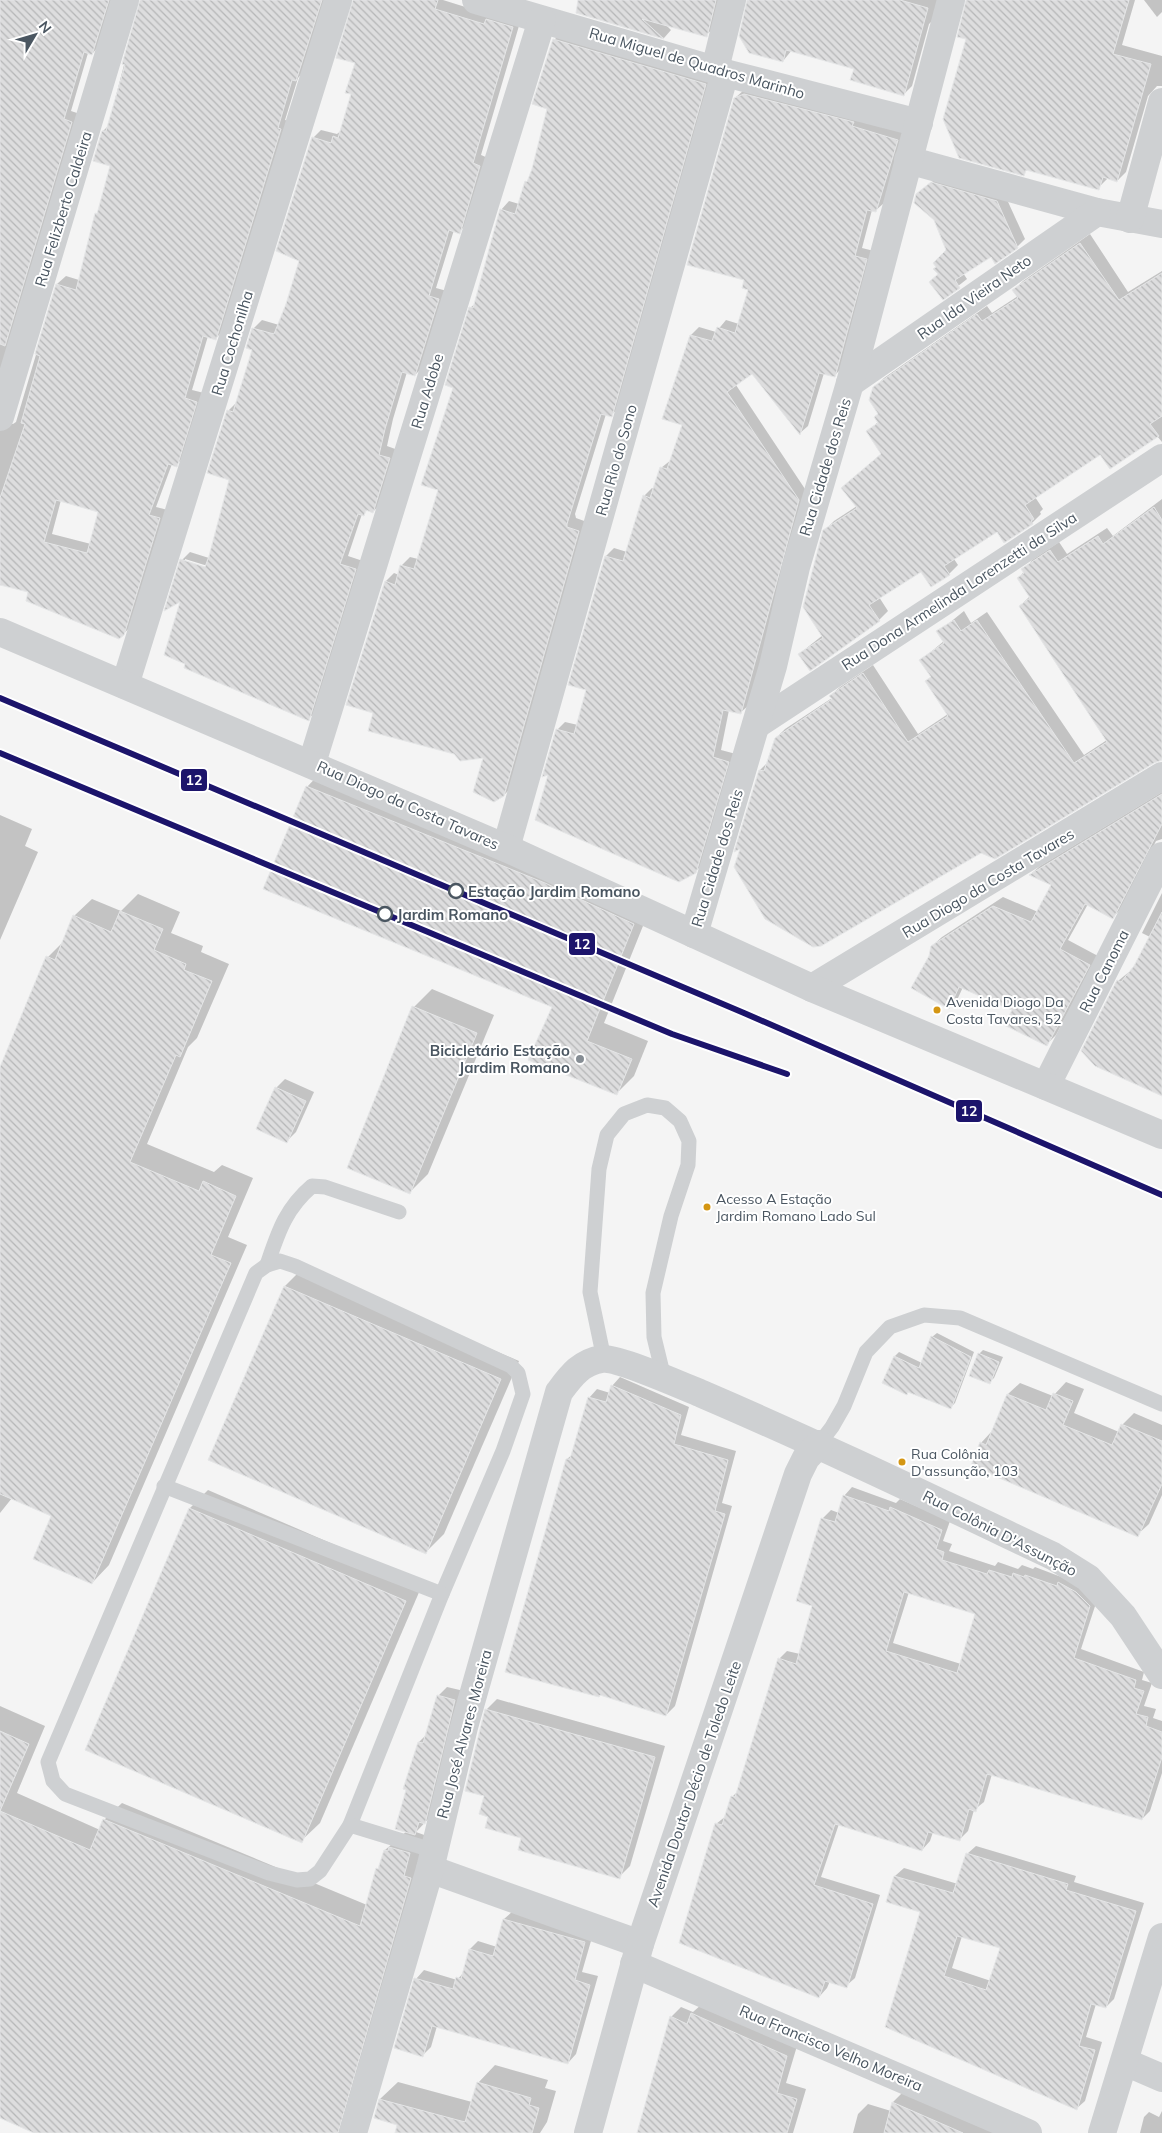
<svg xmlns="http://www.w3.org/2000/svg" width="1162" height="2133" font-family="Mulish,sans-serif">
  <defs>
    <pattern id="building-back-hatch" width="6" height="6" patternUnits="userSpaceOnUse" patternTransform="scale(1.25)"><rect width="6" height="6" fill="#ddddde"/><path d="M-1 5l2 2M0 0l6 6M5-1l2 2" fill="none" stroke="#b5b6b7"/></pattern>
  </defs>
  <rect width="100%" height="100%" fill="#f4f4f4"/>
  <!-- shadow -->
  <g fill="#0003" fill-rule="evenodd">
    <polygon points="0,0 115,0 100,45 92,54 88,53 71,111 80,114 0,379"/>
    <path d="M141,0H327L304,71L298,78L285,120L289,121L224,330L216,338L208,336L192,390L204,393L184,457L176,465L172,464L156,507L168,510L132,626L123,634L30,592L0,583V422L13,424L16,422L57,284L66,276L79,280L96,214L100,210L112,165L103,131L108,126ZM61,500L100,511L91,544L52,534Z"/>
    <path d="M355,0H443L491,15L521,19L481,155L488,158L467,224L459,232L454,230L436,288L447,291L423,367L415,375L407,372L393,419L387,446L398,450L381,503L373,512L368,510L362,514L348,556L363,561L317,711L308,719L182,600V560L190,552L209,558L231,480L228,411L236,403L253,349L248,347L254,328L262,320L279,325L287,304L300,260L313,138L321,130L337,134L342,130L352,94L356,62ZM185,559L211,567V570L185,562Z"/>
    <polygon points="579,0 723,0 715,27 706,35 665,24 671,30 664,38 577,12"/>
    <polygon points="748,0 940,0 936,17 929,24 912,86 904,94 855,68 792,50 783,61"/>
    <polygon points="979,0 1135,0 1122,45 1162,56 1162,86 1157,86 1148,96 1126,172 1117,181 1108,178 1098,188 1028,169 1023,174"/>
    <polygon points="1144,0 1162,0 1162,12 1157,17"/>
    <polygon points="563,31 714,75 620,407 611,415 606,414 575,514 576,518 587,522 513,786 504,795 485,757 455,752 375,712 348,704 386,581 394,573 399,575 401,566 410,557 418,559 439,489 454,387 470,308 476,303 501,210 509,201 519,204 526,182 530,178 548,108 554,40"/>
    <polygon points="744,90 905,132 884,203 875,211 872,210 862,248 874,251 843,367 835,375 824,373 808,426 800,433 752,372 736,385 807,492 749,705 740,713 729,710 721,750 736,754 704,863 695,872 550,772 557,730 565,722 578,725 588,689 606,556 614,548 627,552 644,496 652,488 654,489 661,468 671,460 683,425 691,335 699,327 716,332 726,320 739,324 749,289 745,280 735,98"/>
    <polygon points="940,175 1004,193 1025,239 1017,247 991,255 963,273 967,279 943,298 939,274 948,250 935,220 917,195"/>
    <polygon points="1090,234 1128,292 1162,271 1162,442 1157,436 1101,453 1035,497 1043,509 1040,512 1041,514 1032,523 997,531 954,559 958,565 949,574 921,570 879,597 888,611 879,620 799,654 823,635 824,531 834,521 857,506 843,488 882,453 867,432 879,421 879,414 874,388 884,378 987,306 992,313 1018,296 1014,290 1023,281"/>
    <polygon points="1162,499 1162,746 981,851 742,847 737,849 760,770 768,762 776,738 785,729 832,698 830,696 840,687 873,665 918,734 948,714 926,681 932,676 921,660 944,641 938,632 964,611 971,623 987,612 1084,755 1107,740 1020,606 1030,596 1019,578 1032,560 1059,542 1067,554 1107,528 1113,536"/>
    <polygon points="324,769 651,906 604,1023 648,1041 634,1076 616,1094 553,1006 307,787"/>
    <polygon points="1162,792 1162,839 1156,841 1122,908 1113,917 1088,904 1068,940 1098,956 1056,1035 1047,1044 1013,1009 963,987 958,998 949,1008 930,956 932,946 942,937 1003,897 1038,912 1053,884 1031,874 1040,866"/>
    <polygon points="0,815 32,829 25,846 38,852 0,940"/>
    <polygon points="1162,893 1162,1094 1118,981 1135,967 1150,937 1142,933"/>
    <polygon points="138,894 180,912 171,933 203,946 201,952 229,964 197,1038 188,1047 147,1144 214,1172 222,1165 253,1178 228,1237 247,1245 109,1565 92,1583 53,1515 12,1498 0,1513 0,1071 48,957 64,941 74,916 92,899 121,911"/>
    <polygon points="432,989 494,1015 428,1174 410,1192 414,1007"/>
    <polygon points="285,1079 314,1092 296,1132 287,1141 276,1088"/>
    <polygon points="303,1268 519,1361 444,1534 426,1552 285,1286"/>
    <polygon points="937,1333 974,1352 955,1403 950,1408 884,1383 895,1356 899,1352 922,1363 932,1337"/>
    <polygon points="983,1350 1003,1357 994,1378 989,1382 979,1354"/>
    <polygon points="620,1377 689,1407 681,1435 736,1451 722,1503 732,1506 675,1706 666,1715 601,1694 599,1696 567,1459 573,1454 589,1398 597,1389 610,1393 612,1386"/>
    <polygon points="1066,1382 1084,1389 1074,1413 1119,1432 1122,1425 1134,1413 1162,1425 1162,1495 1149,1524 1137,1535 981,1443 992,1431 1008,1394 1020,1383 1053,1396"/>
    <path d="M852,1487L896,1503L900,1499L950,1521L943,1541L952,1544L949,1551L995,1566L998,1562L1018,1569L1022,1565L1033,1569L1035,1567L1064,1578L1098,1597L1081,1649L1144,1672L1142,1680L1152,1683L1144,1706L1156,1709L1153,1718L1162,1721V1773L1150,1811L1142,1819L992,1774L984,1802L974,1810L968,1831L959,1840L933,1832L930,1841L922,1850L839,1824L821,1877L880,1895L855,1978L846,1986L830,1981L827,1988L819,1997L716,1824L726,1816L732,1797L738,1791L779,1659L787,1651L800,1654L814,1605L822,1519L831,1510L839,1513L844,1496ZM909,1592L977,1613L961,1664L893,1643Z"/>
    <polygon points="208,1490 423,1583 320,1823 301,1841 190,1508"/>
    <polygon points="447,1687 464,1691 434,1813 416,1832 427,1836 352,2133 37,2133 0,2117 0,1706 45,1726 17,1793 100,1830 104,1820 122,1803 367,1905 385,1850 407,1831 419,1742 427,1734 438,1696"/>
    <polygon points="497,1699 665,1746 630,1866 619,1877 523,1838 489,1816 486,1710"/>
    <path d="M976,1846L1076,1876L1074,1882L1144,1903L1114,1999L1106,2007L1096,2004L1086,2037L1102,2042L1085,2101L1076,2109L887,2026L921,1911L888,1901L895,1876L904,1868L958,1884L967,1854ZM962,1936L1001,1947L991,1981L952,1968Z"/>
    <polygon points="513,1911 593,1934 582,1972 598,1976 576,2054 568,2063 437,2026 431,2047 423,2055 416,1979 424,1970 457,1980 464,1972 470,1949 478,1941 497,1947 504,1919"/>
    <polygon points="702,2004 797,2046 786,2083 806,2089 793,2133 638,2133 671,2017 681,2007 693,2012"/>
    <polygon points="495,2065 548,2080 545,2088 556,2091 547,2122 540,2133 397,2133 399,2124 375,2117 380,2099 398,2082 472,2102 478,2083"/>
    <polygon points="903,2092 997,2133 853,2133 858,2114 868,2104 891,2111 893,2102"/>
    <polygon points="1162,2111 1162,2133 1140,2133 1144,2117 1149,2112 1159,2117"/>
  </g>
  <!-- building -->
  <g fill="url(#building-back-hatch)" stroke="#e5e6e7" fill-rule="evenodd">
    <polygon points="0,0 109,0 92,55 84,52 64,119 72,122 5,346 0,344"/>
    <path d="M140,0H322L296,81L292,80L278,128L281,129L216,340L203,336L185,398L197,402L177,467L168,464L149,515L160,518L124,635L119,639L26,601L28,592L0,585V498L25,424L21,423L40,356L35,354L56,284L76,290L95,213L97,214L110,166L93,161L102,131H106L125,65L122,64ZM56,500L98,512L87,553L44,542Z"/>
    <polygon points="353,0 438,0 435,9 484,24 486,19 513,27 473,163 480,166 460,234 449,230 429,296 439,299 415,376 402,372 385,429 379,455 390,458 373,513 366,510 364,516 358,514 340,564 356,569 309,721 184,668 185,664 164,655 180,602 164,611 180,559 205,567 209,556 229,480 207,473 227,410 233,412 252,350 246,348 252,328 274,334 286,304 299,261 276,251 312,137 331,143 333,136 338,138 351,94 345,93 355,63 336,58"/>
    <polygon points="578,0 716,0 707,37 642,19 664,39 576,13"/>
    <polygon points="747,0 900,0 928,8 904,96 850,80 854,69 786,50 783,62 749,53 739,36"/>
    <polygon points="966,0 1129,0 1113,54 1151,64 1117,182 1103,177 1099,190 1026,170 1024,176 959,158 943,119 966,39 957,37"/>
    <polygon points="553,39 706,84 612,417 601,414 567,524 567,527 579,531 504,796 494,802 473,792 483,758 460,761 454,754 368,731 373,713 346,705 385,581 395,585 400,565 414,569 429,520 438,490 421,485 453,388 445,385 469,307 473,308 500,209 515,214 525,181 527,182 532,169 547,109 532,104"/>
    <polygon points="744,94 854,122 852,126 898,140 876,212 867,210 855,256 867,259 835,377 819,373 800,435 752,374 727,392 799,500 741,714 723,710 713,757 729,762 696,873 679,882 535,820 548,775 542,777 556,729 574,734 586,690 568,685 605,556 623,561 643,495 650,498 660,467 667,469 682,425 662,419 690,335 712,341 717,327 735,333 748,290 742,288 744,280 687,265 734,98"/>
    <polygon points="931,182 997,201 1018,248 995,264 991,257 955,280 960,288 943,300 929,282 938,274 933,269 936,267 933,263 946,250 934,220 914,203 916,194"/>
    <polygon points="1080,243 1119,300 1162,273 1162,416 1150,424 1159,436 1110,469 1100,455 1025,505 1034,519 1031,521 1033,524 1004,543 997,532 944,566 950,575 931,587 921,572 869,605 880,621 810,671 798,654 823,638 803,607 823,530 857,508 841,488 881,454 866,431 878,423 874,417 878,414 869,400 873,387 977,314 982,321 1018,298 1012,290"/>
    <polygon points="1154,507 1162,520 1162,760 1154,763 995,859 981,853 821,946 813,947 765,919 734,867 740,849 734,852 759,770 764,771 775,738 832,699 829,696 863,673 908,742 948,716 925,681 931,677 919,660 944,643 936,631 954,620 961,631 977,620 1074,763 1107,742 1019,606 1030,598 1017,578 1024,573 1021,569 1050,550 1058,562 1098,536 1103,544"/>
    <polygon points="306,786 545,883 634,924 587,1041 632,1059 617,1095 528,1060 552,1007 263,889"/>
    <polygon points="1162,794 1162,824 1113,919 1085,904 1060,949 1090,965 1047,1046 1004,1025 1012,1010 959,987 949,1009 911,988 929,956 931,946 993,906 1031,922 1051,885 1029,875"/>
    <polygon points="120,911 163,929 154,950 186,964 184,970 212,981 180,1057 176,1055 130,1162 199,1191 203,1181 236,1196 211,1255 231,1263 92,1584 33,1559 51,1516 0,1494 0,1067 46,956 55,960 73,915 111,932"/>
    <polygon points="1162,912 1162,1096 1095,1066 1081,1051 1117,980 1121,982 1134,966"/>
    <polygon points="412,1006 477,1033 410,1194 347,1168"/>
    <polygon points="275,1087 306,1101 287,1143 256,1129"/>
    <polygon points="284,1286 501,1379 426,1554 208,1460"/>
    <polygon points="931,1336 971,1357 951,1409 908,1392 907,1395 882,1383 894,1356 919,1368"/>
    <polygon points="978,1353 999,1362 990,1384 969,1376"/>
    <polygon points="611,1385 681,1415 674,1444 728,1460 715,1511 725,1514 666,1716 600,1695 599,1697 505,1672 566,1459 570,1459 588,1397 606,1402"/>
    <polygon points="1053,1393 1073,1401 1063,1425 1112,1445 1121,1424 1162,1441 1162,1484 1138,1537 971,1466 980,1442 986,1445 1007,1394 1046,1410"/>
    <path d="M843,1495L889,1511L890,1507L942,1530L936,1549L944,1552L942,1560L987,1574L989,1570L1012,1577L1013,1573L1024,1577L1025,1575L1057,1586L1058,1582L1076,1592L1090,1606L1074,1658L1136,1680L1134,1688L1144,1691L1136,1714L1148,1717L1146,1726L1162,1732V1757L1142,1820L987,1774L976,1812L969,1809L960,1841L928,1832L922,1851L835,1824L814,1885L873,1904L847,1988L825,1981L819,1998L679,1943L715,1823L722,1825L731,1796L735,1797L778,1658L796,1664L812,1606L796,1601L821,1518L835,1522ZM904,1592L975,1614L957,1673L886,1651Z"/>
    <polygon points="189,1508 406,1601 302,1843 85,1750"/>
    <polygon points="437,1695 455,1700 425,1824 419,1822 415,1835 395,1829 406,1790 403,1789 418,1742 423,1743"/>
    <polygon points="485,1709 655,1757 620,1879 518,1850 521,1838 485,1828 488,1817 479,1814 484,1796 465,1791"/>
    <polygon points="0,1731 29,1744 0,1811 90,1850 103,1819 360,1926 376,1868 378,1869 384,1850 388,1851 389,1847 410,1853 404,1876 411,1878 338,2133 34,2133 0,2118"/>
    <path d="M966,1853L1068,1884L1066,1890L1136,1911L1106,2008L1091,2004L1079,2046L1095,2050L1077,2110L885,2027L920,1912L886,1902L894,1876L953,1893ZM957,1936L1000,1948L986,1990L944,1976Z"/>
    <polygon points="503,1919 585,1942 575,1980 590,1985 568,2064 432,2026 423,2057 394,2048 414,1978 453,1989 456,1977 461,1979 469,1949 493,1956"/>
    <polygon points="691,2013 787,2056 777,2093 797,2099 787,2133 637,2133 670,2016 687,2024"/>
    <polygon points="477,2082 531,2098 529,2105 539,2108 532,2133 395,2133 397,2125 374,2118 379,2099 465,2122"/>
    <polygon points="892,2102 963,2133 884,2133"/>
  </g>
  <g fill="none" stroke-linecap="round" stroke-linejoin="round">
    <!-- service -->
    <g stroke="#ced0d2" stroke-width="15">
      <polygon points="280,1261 295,1266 511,1366 518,1373 523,1394 503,1451 442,1594 350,1825 320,1871 310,1879 297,1880 269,1873 65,1794 53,1781 48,1762 256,1273 267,1265"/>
      <path d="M267,1265C278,1233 285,1209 312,1186L325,1187L399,1212"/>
      <polyline points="604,1359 590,1292 599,1169 607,1135 624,1114 647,1105 665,1108 680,1121 689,1141 688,1165 671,1216 653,1293 654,1337 664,1378"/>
      <polyline points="819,1444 832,1427 844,1406 866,1352 890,1327 924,1315 960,1318 1162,1404"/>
      <polyline points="164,1486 442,1594"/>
      <polyline points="350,1825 435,1851"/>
    </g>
    <!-- minor -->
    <g stroke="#ced0d2" stroke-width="28">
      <polyline points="476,0 725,73 919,123"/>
      <polyline points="715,69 732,0"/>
      <polyline points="908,160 1097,212 1162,224"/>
      <polyline points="1130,219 1162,102"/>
      <polyline points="850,383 1097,212"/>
      <polyline points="0,417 125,0"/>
      <polyline points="125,685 338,0"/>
      <polyline points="756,725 1162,458"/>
      <polyline points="312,763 542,20"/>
      <polyline points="506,848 725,73"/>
      <polyline points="694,934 773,666 796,567 850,383 951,0"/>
      <polyline points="812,988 1162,776"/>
      <polyline points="1046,1086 1162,856"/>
      <polyline points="430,1869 640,1944"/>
      <polyline points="634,1964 1028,2133"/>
      <polyline points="1125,2062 1162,2078"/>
      <path d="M353,2133L430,1869L464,1727L559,1392C571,1376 581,1362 602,1359C617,1357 685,1387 702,1394C821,1445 937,1501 1053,1556L1088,1578L1123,1616L1162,1675"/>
      <polyline points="588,2133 640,1944 798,1474 806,1458 819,1444"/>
      <polyline points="1102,2133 1162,1937"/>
    </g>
    <!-- tertiary -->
    <polyline stroke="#ced0d2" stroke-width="28" points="0,632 506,848 812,988 1162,1135"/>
    <defs>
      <g id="rail-1">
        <polyline points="0,698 744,1013 1162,1195"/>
        <polyline points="0,753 672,1034 787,1074"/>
      </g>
    </defs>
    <!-- rail-1 casing -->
    <use href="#rail-1" stroke="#fff" stroke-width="10"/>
    <!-- rail-1 -->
    <use href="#rail-1" stroke="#1c146b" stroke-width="6"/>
  </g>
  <!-- markers -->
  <g fill="#fff" stroke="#4a5661" stroke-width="2.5">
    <circle cx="456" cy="891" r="7"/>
    <circle cx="385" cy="914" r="7"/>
  </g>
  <g fill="#d49613" stroke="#fff" stroke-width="2">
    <circle cx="937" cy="1010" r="4.5"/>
    <circle cx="707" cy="1207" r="4.5"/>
    <circle cx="902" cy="1462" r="4.5"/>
  </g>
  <circle fill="#868d94" stroke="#fff" stroke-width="2" cx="580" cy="1059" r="5"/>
  <g text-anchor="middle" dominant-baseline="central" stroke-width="4" stroke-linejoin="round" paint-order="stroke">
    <!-- bus labels -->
    <g font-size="14" fill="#4a5661" stroke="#fff" text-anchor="start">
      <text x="946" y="1002">Avenida Diogo Da<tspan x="946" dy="17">Costa Tavares, 52</tspan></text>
      <text x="716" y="1199">Acesso A Estação<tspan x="716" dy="17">Jardim Romano Lado Sul</tspan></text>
      <text x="911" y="1454">Rua Colônia<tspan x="911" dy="17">D'assunção, 103</tspan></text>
    </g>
    <!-- street labels -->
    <g font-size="15" fill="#4a5661" stroke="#fff">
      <text transform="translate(697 63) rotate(16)">Rua Miguel de Quadros Marinho</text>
      <text transform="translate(63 209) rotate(-73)">Rua Felizberto Caldeira</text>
      <text transform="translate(974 297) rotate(-35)">Rua Ida Vieira Neto</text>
      <text transform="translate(232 343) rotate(-73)">Rua Cochonilha</text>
      <text transform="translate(427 391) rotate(-73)">Rua Adobe</text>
      <text transform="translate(616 460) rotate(-74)">Rua Rio do Sono</text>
      <text transform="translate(825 467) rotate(-73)">Rua Cidade dos Reis</text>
      <text transform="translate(959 591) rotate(-33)">Rua Dona Armelinda Lorenzetti da Silva</text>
      <text transform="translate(408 805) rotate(24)">Rua Diogo da Costa Tavares</text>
      <text transform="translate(717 858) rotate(-73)">Rua Cidade dos Reis</text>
      <text transform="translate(988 883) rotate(-31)">Rua Diogo da Costa Tavares</text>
      <text transform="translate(1104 971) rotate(-63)">Rua Canoma</text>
      <text transform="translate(1000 1533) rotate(27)">Rua Colônia D'Assunção</text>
      <text transform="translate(464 1734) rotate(-75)">Rua José Alvares Moreira</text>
      <text transform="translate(694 1784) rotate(-71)">Avenida Doutor Décio de Toledo Leite</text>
      <text transform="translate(831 2048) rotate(23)">Rua Francisco Velho Moreira</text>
    </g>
    <!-- stop labels -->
    <g font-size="15" font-weight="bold" fill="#4a5661" stroke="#fff" text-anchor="start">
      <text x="468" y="891">Estação Jardim Romano</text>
      <text x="397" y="914">Jardim Romano</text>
    </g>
    <!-- poi labels -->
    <g font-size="15" font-weight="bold" fill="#4a5661" stroke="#fff" text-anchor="end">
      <text x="570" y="1050">Bicicletário Estação<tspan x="570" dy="17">Jardim Romano</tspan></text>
    </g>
  </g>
  <g stroke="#fff" stroke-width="2">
    <rect x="180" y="768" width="28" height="24" rx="5" fill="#1c146b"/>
    <rect x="568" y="932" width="28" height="24" rx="5" fill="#1c146b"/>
    <rect x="955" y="1099" width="28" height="24" rx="5" fill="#1c146b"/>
  </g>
  <g font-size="14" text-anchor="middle" font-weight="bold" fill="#fff">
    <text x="194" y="785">12</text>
    <text x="582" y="949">12</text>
    <text x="969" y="1116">12</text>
  </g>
  <!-- north arrow -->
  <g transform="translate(35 35) rotate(52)" stroke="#ffffff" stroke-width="4" paint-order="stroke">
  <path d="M0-4L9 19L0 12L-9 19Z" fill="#4a5661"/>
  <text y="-8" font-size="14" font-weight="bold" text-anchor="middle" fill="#4a5661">N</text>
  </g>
</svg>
